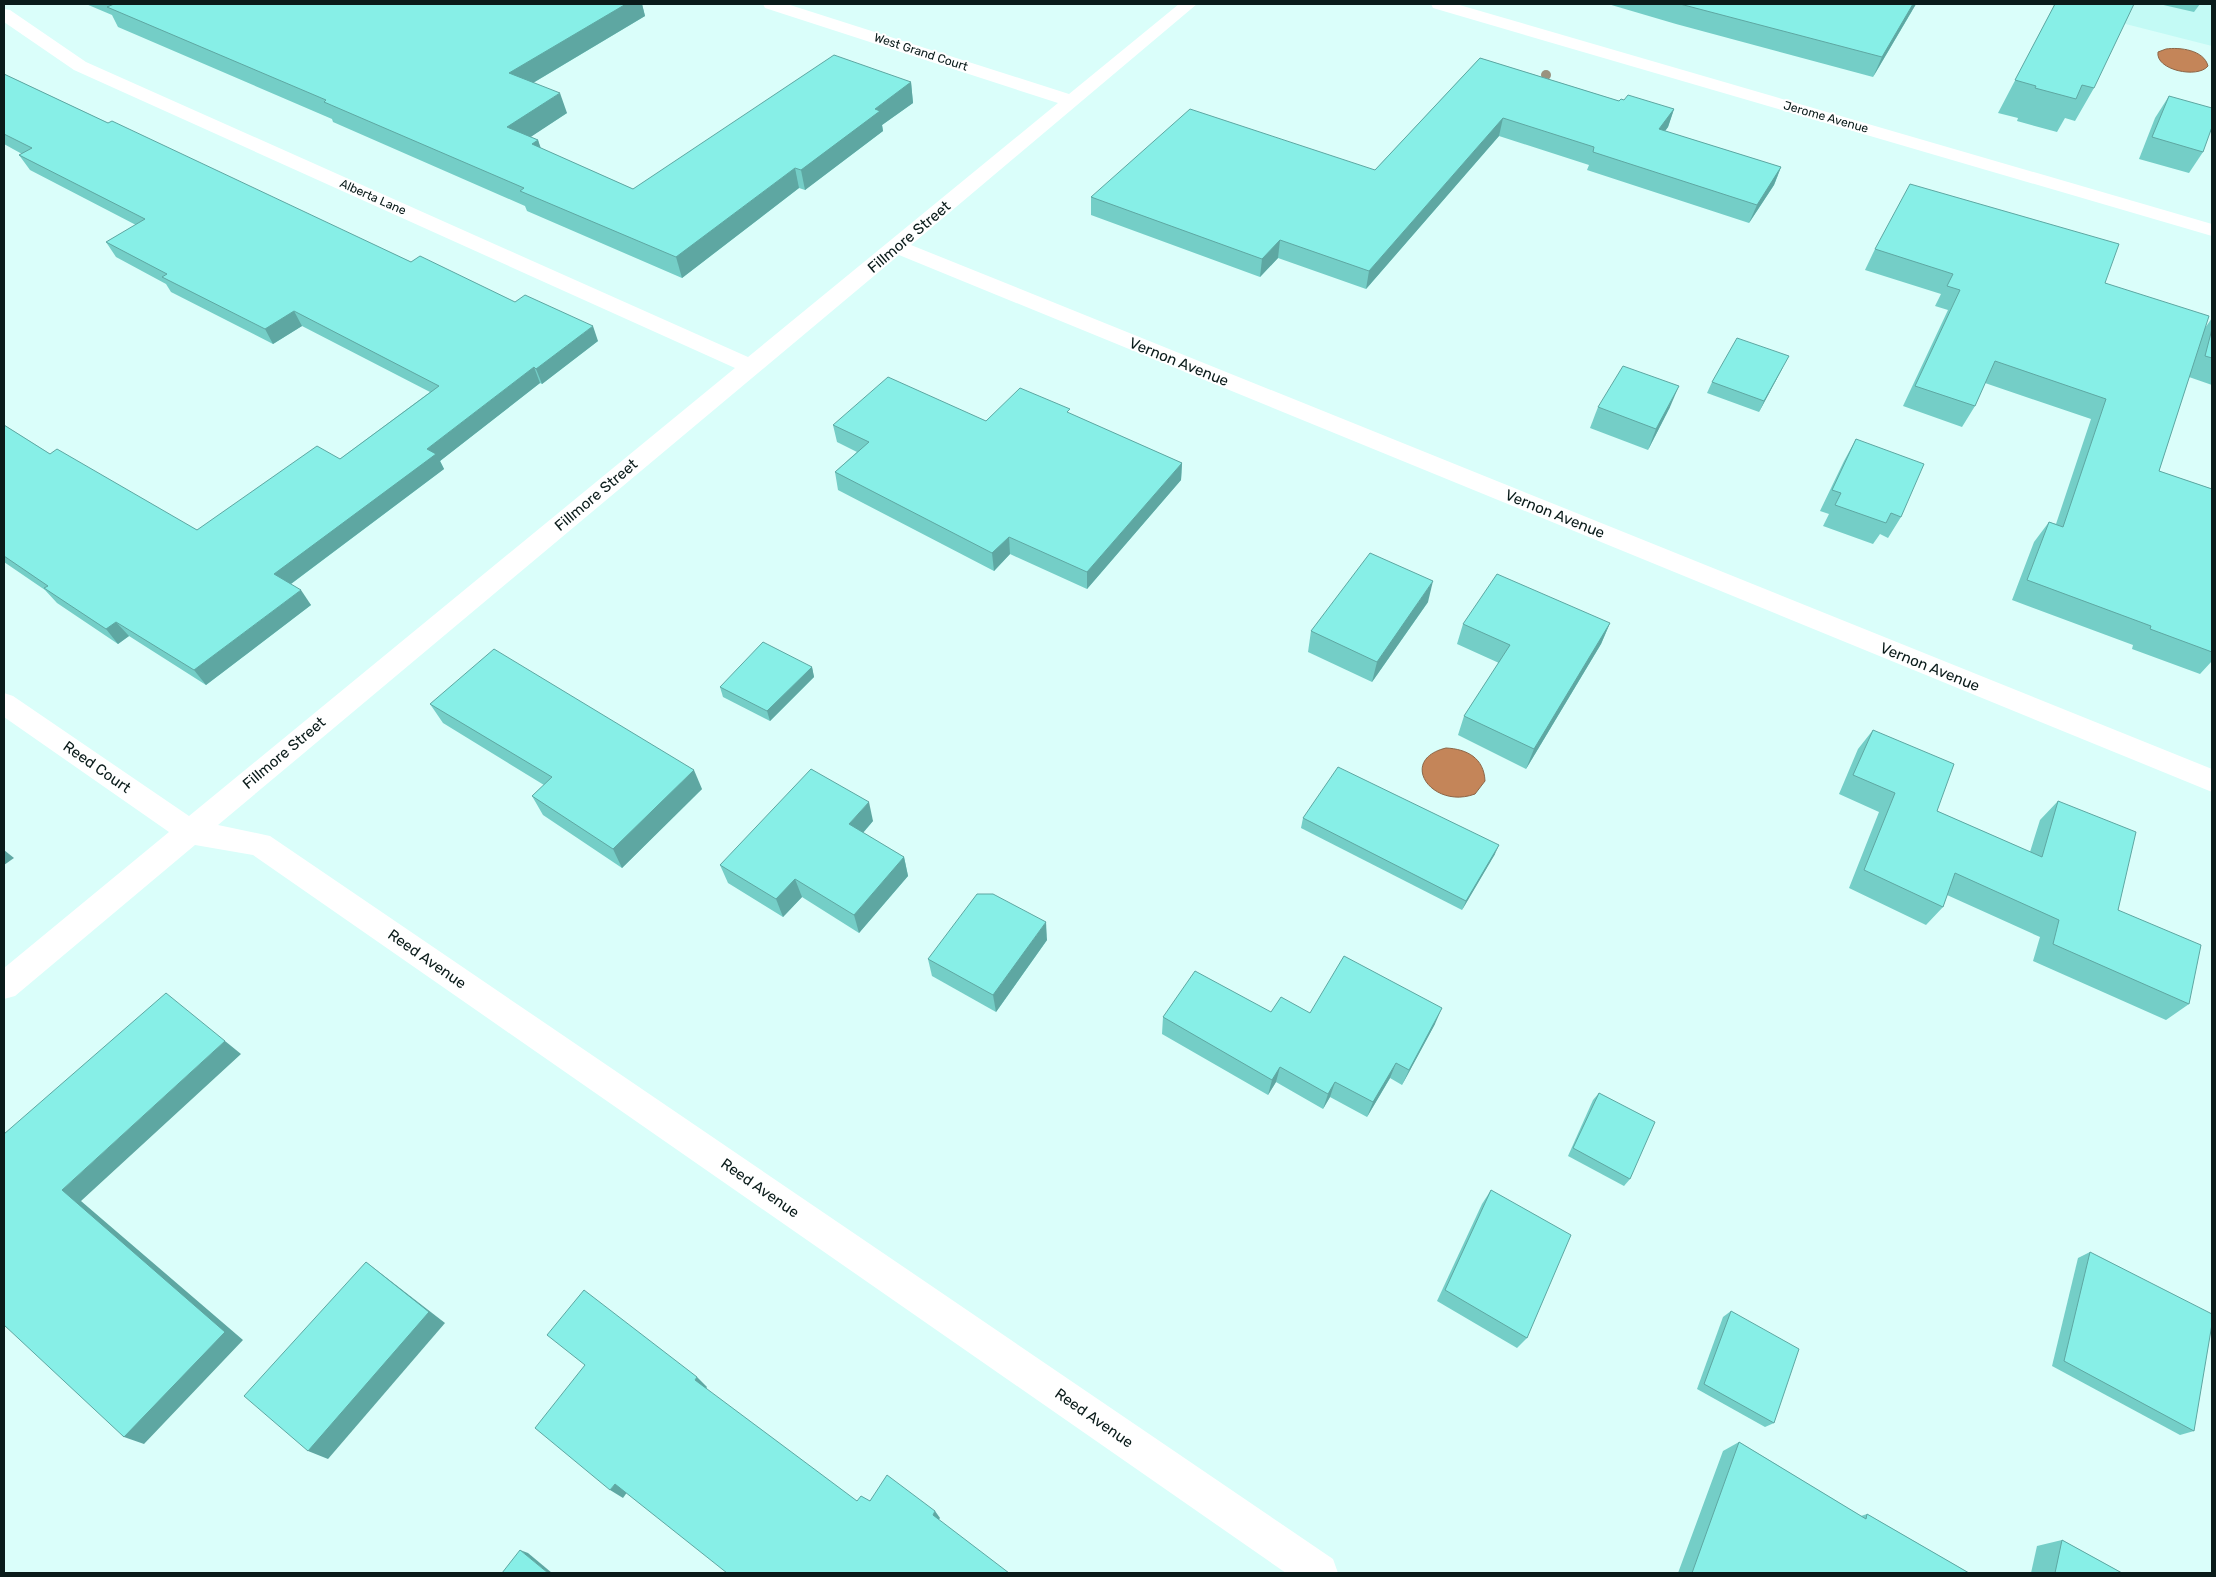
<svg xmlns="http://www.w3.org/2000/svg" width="2216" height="1577" font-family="Rubik,sans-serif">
  <rect width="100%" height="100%" fill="#dafefa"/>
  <!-- built -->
  <polygon fill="#c3faf5" points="2047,4 2212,4 2212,46"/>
  <!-- water -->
  <g fill="#c48559" stroke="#8c6546">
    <path d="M2166,49C2180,47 2204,50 2208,66C2198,79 2155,70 2158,52Z"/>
    <path d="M1446,748C1467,749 1484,758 1485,781L1475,794C1432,810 1397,760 1446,748Z"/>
  </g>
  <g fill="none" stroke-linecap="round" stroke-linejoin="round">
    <!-- minor -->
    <g fill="#fff" fill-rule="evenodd">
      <polygon points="763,4 787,4 1069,94 1179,4 1197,4 911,245 2212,769 2212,792 899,255 218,825 270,836 1333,1559 1338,1573 1286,1573 253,855 195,845 15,996 4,999 4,968 169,832 4,717 4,693 13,696 189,816 735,368 74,70 4,22 4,9 10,10 86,62 748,357 1058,103 765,8"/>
      <polygon points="1431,4 1456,4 2212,224 2212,236 1433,8"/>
    </g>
  </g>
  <!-- trees -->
  <circle fill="#9a927e" cx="1546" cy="75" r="5"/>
  <!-- wall -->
  <g fill="#74cec7">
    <polygon points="86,4 642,4 645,16 533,83 567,113 530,137 538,140 540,148 633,189 911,82 913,103 882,125 883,131 805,190 799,188 682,278 527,211 525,206 333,122 332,119 118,27 112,15"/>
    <polygon points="1608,4 1916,4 1873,77 1676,24"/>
    <polygon points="2055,4 2094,88 2075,121 2065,118 2057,132 2017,121 2018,118 1998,113"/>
    <polygon points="2159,4 2200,4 2194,12"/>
    <polygon points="1480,58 1619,101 1674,109 1668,127 1665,131 1781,167 1774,185 1749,223 1587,170 1589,165 1499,136 1366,289 1278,258 1260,277 1091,215 1091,197 1375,170"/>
    <polygon points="4,74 108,123 411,262 598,341 542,384 540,383 440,461 444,469 291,584 311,605 206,685 129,636 118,644 57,603 45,590 4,562 4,425 50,454 197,530 340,459 430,392 302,326 273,344 171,292 166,284 116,257 106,242 136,225 30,170 19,155 22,154 4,144"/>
    <polygon points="2169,96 2203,152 2189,173 2139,159 2155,118"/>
    <polygon points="1875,249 2105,283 2205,328 2212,318 2212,385 2189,377 2159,471 2212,489 2212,661 2200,674 2132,649 2133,645 2012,600 2034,542 2049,522 2056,524 2091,419 1985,383 1975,406 1962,427 1903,406 1948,310 1935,306 1941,294 1865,270"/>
    <polygon points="1783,367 1759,412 1707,393 1712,382"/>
    <polygon points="1598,407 1670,407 1648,450 1590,428"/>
    <polygon points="1070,414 1182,463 1181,480 1087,589 1010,554 994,571 838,490 835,472 857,452 837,442 833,425 986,421"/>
    <polygon points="1856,439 1901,517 1888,538 1880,534 1873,544 1823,526 1829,514 1820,511 1844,461"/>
    <polygon points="1428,602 1372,682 1308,652 1311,631"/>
    <polygon points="1610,623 1601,644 1526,769 1458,735 1464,716 1499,663 1457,644 1463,624"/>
    <polygon points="812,667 814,677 770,721 723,697 720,687"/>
    <polygon points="430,704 702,789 622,868 543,815 532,796 544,785 443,723"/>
    <polygon points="1873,730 1937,811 2030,852 2040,820 2058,801 2118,910 2189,1004 2166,1020 2033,961 2040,937 1947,895 1943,907 1926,925 1849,888 1879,812 1839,794 1858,749"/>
    <polygon points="1303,818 1495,854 1462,910 1301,828"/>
    <polygon points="873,821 863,833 904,857 908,876 859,933 802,897 783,917 728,883 720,865"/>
    <polygon points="1047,940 996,1012 932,976 928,959"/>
    <polygon points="1271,1012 1310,1013 1435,1024 1402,1085 1390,1078 1367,1117 1330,1097 1323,1109 1276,1082 1268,1095 1162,1034 1163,1017"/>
    <polygon points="1599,1093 1630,1179 1624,1186 1568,1156 1593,1100"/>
    <polygon points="1491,1190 1527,1338 1517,1348 1437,1301 1482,1204"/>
    <polygon points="2090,1252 2194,1431 2180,1435 2052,1366 2078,1258"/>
    <polygon points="1731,1311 1774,1423 1765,1427 1697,1389 1723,1317"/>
    <polygon points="1739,1442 1861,1516 1867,1514 1969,1573 1678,1573 1723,1451"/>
    <polygon points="2062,1540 2122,1573 2031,1573 2037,1546"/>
  </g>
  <!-- shaded-wall -->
  <g fill="#5ea7a2">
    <polygon points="626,4 642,4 645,16 516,93 509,73"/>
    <polygon points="1913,4 1916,4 1873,77 1882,57"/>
    <polygon points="911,82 913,103 882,125 883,131 805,190 801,170 875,109"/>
    <polygon points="560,93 567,113 514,148 507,127"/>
    <polygon points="1674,109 1668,127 1653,147 1659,129"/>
    <polygon points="1503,118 1499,136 1366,289 1369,271"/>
    <polygon points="538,140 545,160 532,144"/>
    <polygon points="1781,167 1774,185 1749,223 1757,205"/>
    <polygon points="795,168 799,188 682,278 676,257"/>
    <polygon points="1280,240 1278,258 1260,277 1262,259"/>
    <polygon points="294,311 302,326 273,344 265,329"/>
    <polygon points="593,326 598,341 542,384 536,369"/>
    <polygon points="1789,356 1783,367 1759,412 1764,401"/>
    <polygon points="534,367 540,383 440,461 444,469 284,589 274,574 427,449"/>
    <polygon points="1679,386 1670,407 1648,450 1656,429"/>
    <polygon points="1182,463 1181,480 1087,589 1087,572"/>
    <polygon points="1009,537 1010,554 994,571 992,553"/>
    <polygon points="1433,581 1428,602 1372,682 1377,662"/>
    <polygon points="301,590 311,605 206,685 194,670"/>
    <polygon points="116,622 129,636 118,644 106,629"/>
    <polygon points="1610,623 1601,644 1526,769 1534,749"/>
    <polygon points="812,667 814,677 770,721 767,711"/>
    <polygon points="694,770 702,789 622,868 613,849"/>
    <polygon points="869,802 873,821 854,843 849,824"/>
    <polygon points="1499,845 1495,854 1462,910 1466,901"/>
    <polygon points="4,850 14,858 4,865"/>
    <polygon points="904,857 908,876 859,933 854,915"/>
    <polygon points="795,879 802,897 783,917 776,899"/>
    <polygon points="1046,922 1047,940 996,1012 993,995"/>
    <polygon points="1442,1008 1435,1024 1402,1085 1409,1070"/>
    <polygon points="225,1041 241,1054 81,1201 243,1340 144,1444 124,1437 62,1190"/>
    <polygon points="1396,1063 1390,1078 1367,1117 1373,1102"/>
    <polygon points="1280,1067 1276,1082 1268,1095 1272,1080"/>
    <polygon points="1335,1082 1330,1097 1323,1109 1328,1094"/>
    <polygon points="366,1262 383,1275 445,1323 328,1459 308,1451"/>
    <polygon points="697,1377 707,1387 705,1390 695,1380"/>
    <polygon points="615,1484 628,1491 623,1498 610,1490"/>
    <polygon points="935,1511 940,1518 937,1522 933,1515"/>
    <polygon points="520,1550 528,1553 552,1573 548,1573"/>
  </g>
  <!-- building -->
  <g fill="#87efe7" stroke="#5ea7a2">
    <polygon points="114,4 626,4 509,73 560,93 507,127 538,140 532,144 633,189 834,55 911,82 875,109 880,111 801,170 795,168 676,257 520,191 524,188 324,102 326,100 107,7"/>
    <polygon points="1680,4 1913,4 1882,57"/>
    <polygon points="2055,4 2134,4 2094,88 2082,85 2076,99 2035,88 2036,86 2015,80"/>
    <polygon points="1480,58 1619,101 1621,99 1624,100 1628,95 1674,109 1659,129 1781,167 1757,205 1593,152 1594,147 1503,118 1369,271 1280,240 1262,259 1091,197 1190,109 1375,170"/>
    <polygon points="4,74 108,123 112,121 411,262 420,256 515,302 525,295 593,326 536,369 534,367 427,449 436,454 274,574 301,590 194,670 116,622 106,629 44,588 48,586 4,556 4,425 50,454 57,449 197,530 317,446 340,459 439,386 294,311 265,329 162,277 167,274 106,242 145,219 19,155 32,148 4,134"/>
    <polygon points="2169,96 2212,108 2212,127 2203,152 2152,137"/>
    <polygon points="1910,184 2119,244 2105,283 2209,316 2159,471 2212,489 2212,652 2150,629 2151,626 2027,580 2049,522 2063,527 2106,399 1995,361 1975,406 1915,386 1960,290 1947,286 1953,274 1875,249"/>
    <polygon points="2212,329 2212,358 2205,356"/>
    <polygon points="1737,338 1789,356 1764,401 1712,382"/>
    <polygon points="1623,366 1679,386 1656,429 1598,407"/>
    <polygon points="888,377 986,421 1020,388 1070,409 1067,412 1182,463 1087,572 1009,537 992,553 835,472 869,442 833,425"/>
    <polygon points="1856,439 1924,464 1901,517 1891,513 1886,523 1835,505 1841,493 1832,490"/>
    <polygon points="1370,553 1433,581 1377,662 1311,631"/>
    <polygon points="1497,574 1610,623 1534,749 1464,716 1510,645 1463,624"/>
    <polygon points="763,642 812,667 767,711 720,687"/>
    <polygon points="494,649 694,770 613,849 532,796 552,777 430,704"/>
    <polygon points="1873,730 1954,764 1937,811 2042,857 2058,801 2136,832 2118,910 2201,945 2189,1004 2053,944 2059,920 1955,873 1943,907 1864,870 1895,793 1853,775"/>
    <polygon points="1338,767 1499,845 1466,901 1303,818"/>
    <polygon points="811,769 869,802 849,824 904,857 854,915 795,879 776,899 720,865"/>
    <polygon points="977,894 993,894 1046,922 993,995 928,959"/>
    <polygon points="1344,956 1442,1008 1409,1070 1396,1063 1373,1102 1335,1082 1328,1094 1280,1067 1272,1080 1163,1017 1195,971 1271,1012 1281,997 1310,1013"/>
    <polygon points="166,993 225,1041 62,1190 225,1332 124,1437 4,1325 4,1134"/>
    <polygon points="1599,1093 1655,1122 1630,1179 1573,1148"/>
    <polygon points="1491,1190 1571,1235 1527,1338 1445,1290"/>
    <polygon points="2090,1252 2212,1314 2212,1324 2194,1431 2064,1361"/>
    <polygon points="366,1262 429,1312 308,1451 244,1396"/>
    <polygon points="584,1290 697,1377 695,1380 857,1501 861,1496 870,1501 887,1475 935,1511 933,1515 1009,1573 727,1573 615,1484 610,1490 535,1428 585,1365 547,1335"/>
    <polygon points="1731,1311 1799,1349 1774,1423 1704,1384"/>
    <polygon points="1739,1442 1866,1519 1867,1514 1969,1573 1692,1573"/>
    <polygon points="2062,1540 2122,1573 2055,1573"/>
    <polygon points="520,1550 548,1573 502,1573"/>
  </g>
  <g text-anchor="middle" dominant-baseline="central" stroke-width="4" stroke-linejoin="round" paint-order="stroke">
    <!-- far-street labels -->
    <g font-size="12" fill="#0a1b1a" stroke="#fff">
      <text transform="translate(921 52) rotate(18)">West Grand Court</text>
      <text transform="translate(1826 117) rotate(16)">Jerome Avenue</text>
      <text transform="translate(373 197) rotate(24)">Alberta Lane</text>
    </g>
    <!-- street labels -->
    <g font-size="15" fill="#0a1b1a" stroke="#fff">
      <text transform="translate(909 237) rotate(-40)">Fillmore Street</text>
      <text transform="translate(1179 362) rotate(22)">Vernon Avenue</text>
      <text transform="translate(596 495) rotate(-40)">Fillmore Street</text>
      <text transform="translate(1555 514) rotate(22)">Vernon Avenue</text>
      <text transform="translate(1930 667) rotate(22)">Vernon Avenue</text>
      <text transform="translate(284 753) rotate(-40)">Fillmore Street</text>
      <text transform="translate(97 767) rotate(35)">Reed Court</text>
      <text transform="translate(427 959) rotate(35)">Reed Avenue</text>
      <text transform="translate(760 1188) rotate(35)">Reed Avenue</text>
      <text transform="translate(1094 1418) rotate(35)">Reed Avenue</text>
    </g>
  </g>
  <!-- border -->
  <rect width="2216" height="1577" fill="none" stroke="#0a1b1a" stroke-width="10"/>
</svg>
